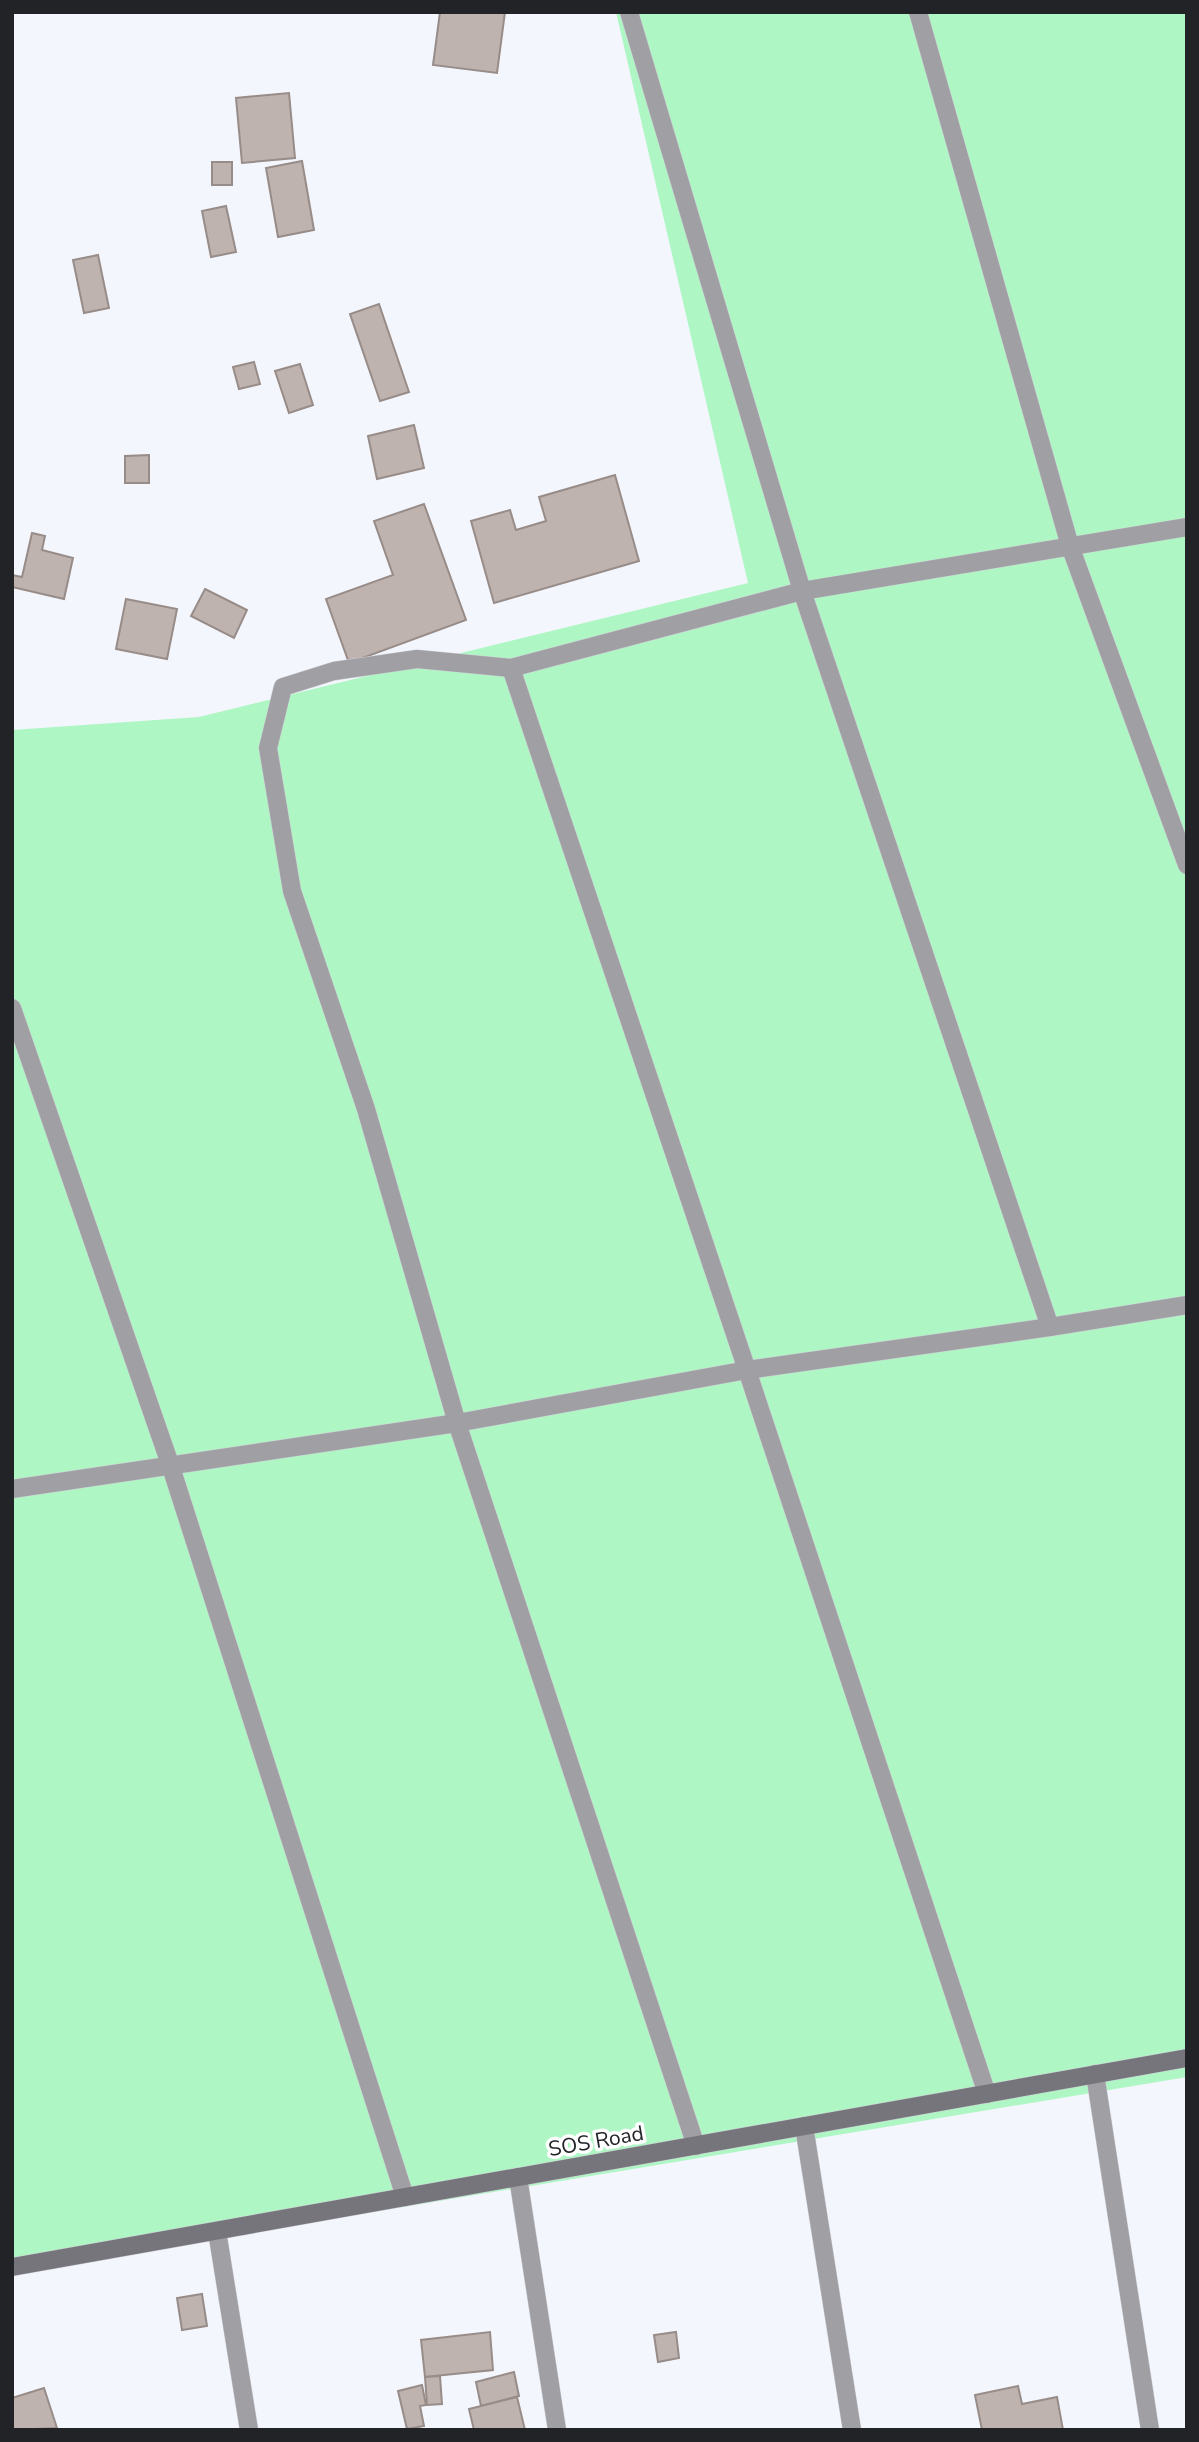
<svg xmlns="http://www.w3.org/2000/svg" width="1199" height="2442" font-family="'Nunito Sans',sans-serif">
  <rect width="100%" height="100%" fill="#f4f6fd"/>
  <!-- green -->
  <polygon fill="#aef6c3" points="616,12 1187,12 1187,2077 12,2272 12,730 199,717 748,583"/>
  <!-- building -->
  <g fill="#bfb3af" stroke="#988c88" stroke-width="2">
    <polygon points="440,12 505,12 497,73 433,65"/>
    <polygon points="289,93 295,158 242,163 236,98"/>
    <polygon points="302,161 314,230 278,237 266,168"/>
    <rect x="212" y="162" width="20" height="23"/>
    <polygon points="226,206 236,252 211,257 202,211"/>
    <polygon points="98,255 109,308 84,313 73,260"/>
    <polygon points="379,304 409,392 380,401 350,314"/>
    <polygon points="254,362 260,384 239,389 233,367"/>
    <polygon points="300,364 313,405 289,413 275,371"/>
    <polygon points="414,425 424,468 377,479 368,436"/>
    <polygon points="149,455 149,483 125,483 125,456"/>
    <polygon points="615,475 639,561 494,603 471,521 510,510 516,530 546,521 539,497"/>
    <polygon points="424,504 466,620 349,663 326,599 393,575 374,521"/>
    <polygon points="32,533 45,536 42,550 73,558 64,599 12,587 12,575 22,577"/>
    <polygon points="205,589 247,610 234,638 191,616"/>
    <polygon points="126,599 177,609 167,659 116,649"/>
    <polygon points="202,2294 207,2326 182,2330 177,2298"/>
    <polygon points="490,2332 493,2370 425,2377 421,2340"/>
    <polygon points="676,2332 679,2358 658,2362 654,2335"/>
    <polygon points="514,2372 519,2396 481,2406 476,2382"/>
    <polygon points="440,2376 442,2404 427,2405 425,2377"/>
    <polygon points="422,2385 426,2405 420,2406 424,2426 407,2429 398,2391"/>
    <polygon points="1018,2386 1022,2404 1057,2397 1063,2430 982,2430 975,2395"/>
    <polygon points="44,2388 57,2428 12,2430 12,2398"/>
    <polygon points="517,2397 525,2430 474,2430 469,2409"/>
  </g>
  <g fill="none" stroke-linecap="round" stroke-linejoin="round">
    <defs>
      <g id="street">
        <polyline points="629,12 802,591 1050,1327"/>
        <polyline points="918,12 1070,546 1187,865"/>
        <polyline points="511,668 747,1370 987,2094"/>
        <polyline points="12,1008 170,1464 405,2197"/>
        <polyline points="12,1489 457,1423 747,1370 1050,1327 1187,1305"/>
        <polyline points="1095,2074 1150,2430"/>
        <polyline points="804,2126 852,2430"/>
        <polyline points="696,2146 457,1423 366,1109 292,891 268,748 283,687 334,671 417,659 511,668 802,591 1187,527"/>
        <polyline points="518,2177 557,2430"/>
        <polyline points="217,2231 249,2430"/>
      </g>
      <polyline id="secondary" points="12,2267 1187,2058"/>
    </defs>
    <!-- street casing -->
    <use href="#street" stroke="#ced0d6" stroke-width="19"/>
    <!-- secondary casing -->
    <use href="#secondary" stroke="#ced0d6" stroke-width="19"/>
    <!-- street -->
    <use href="#street" stroke="#a09fa4" stroke-width="18"/>
    <!-- secondary -->
    <use href="#secondary" stroke="#76757c" stroke-width="18"/>
  </g>
  <g text-anchor="middle" dominant-baseline="central" stroke-width="7" stroke-linejoin="round" paint-order="stroke">
    <!-- street labels -->
    <g font-size="21" fill="#212327" stroke="#fff">
      <text transform="translate(596 2141) rotate(-10)">SOS Road</text>
    </g>
  </g>
  <!-- border -->
  <rect width="1199" height="2442" fill="none" stroke="#212327" stroke-width="28"/>
</svg>
